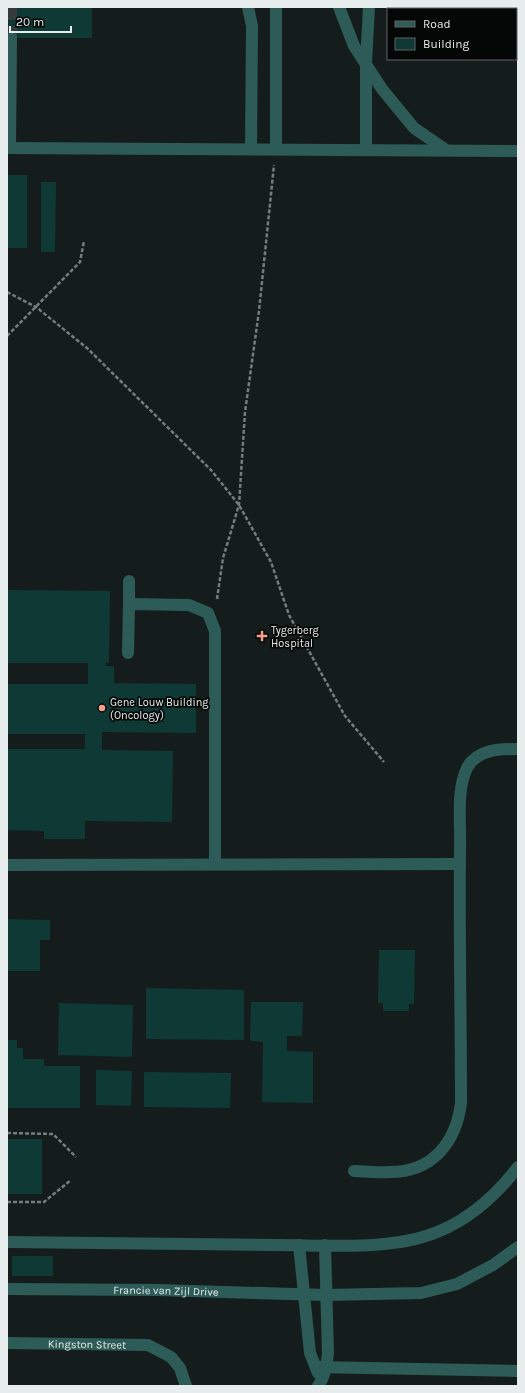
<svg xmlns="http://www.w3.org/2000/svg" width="525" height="1393" font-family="Karla,sans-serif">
  <rect width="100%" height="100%" fill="#151d1c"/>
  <!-- building -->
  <g fill="#0e3935">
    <rect x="7" y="7" width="85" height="31"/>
    <rect x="7" y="175" width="20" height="73"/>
    <polygon points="41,182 56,182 55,252 41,252"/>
    <polygon points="7,590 110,591 109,662 106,663 106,666 114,666 114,683 196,684 196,733 102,732 102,750 173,751 172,822 85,821 85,839 44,839 44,831 7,830 7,749 85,749 85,734 7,734 7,684 88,684 88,663 7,663"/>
    <polygon points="7,919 50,920 50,940 40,940 40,971 7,971"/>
    <polygon points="379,950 415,950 414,1004 409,1004 409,1011 383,1011 383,1003 378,1003"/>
    <polygon points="146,988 244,990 244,1040 146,1039"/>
    <polygon points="251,1002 303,1002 302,1036 287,1036 287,1051 313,1052 313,1103 262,1102 263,1042 250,1041"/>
    <polygon points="59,1003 133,1005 132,1057 58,1055"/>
    <polygon points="7,1040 17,1040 17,1048 23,1048 23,1059 44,1059 44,1066 80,1066 80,1108 7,1108"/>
    <polygon points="96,1070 132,1071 131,1106 96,1105"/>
    <polygon points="144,1072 231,1073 230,1108 144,1107"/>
    <rect x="7" y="1139" width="35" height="55"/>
    <rect x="12" y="1256" width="41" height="20"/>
  </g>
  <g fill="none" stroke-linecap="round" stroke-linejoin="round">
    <!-- minor-tunnel -->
    <polyline stroke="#343c3b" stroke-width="12" stroke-dasharray="12 6" stroke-linecap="butt" points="11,38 11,7"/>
    <!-- path -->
    <g stroke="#757c7b" stroke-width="2.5" stroke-dasharray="4 2" stroke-linecap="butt">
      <polyline points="437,9 440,7"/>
      <polyline points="7,292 36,307 87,348 211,470 239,505 271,562 289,615 345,716 384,762"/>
      <polyline points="7,336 80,262 84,241"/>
      <polyline points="217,599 223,558 239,505 245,412 259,311 274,165"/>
      <polyline points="7,1133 53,1134 76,1157"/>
      <polyline points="7,1202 44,1202 71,1180"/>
    </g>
    <!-- minor -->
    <g stroke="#2d5c58" stroke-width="12">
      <polyline points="248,7 252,26 251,149"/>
      <polyline points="276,7 276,149"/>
      <polyline points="339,7 354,46 382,89 414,128 446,150"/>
      <polyline points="7,148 518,151"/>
      <polyline points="10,148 11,38"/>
      <polyline points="366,149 366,63 369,7"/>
      <polyline points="129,604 129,581"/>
      <polyline points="128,653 129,604 189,605 208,613 215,631 215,864"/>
      <polyline points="7,865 460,864"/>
      <path d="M354,1171C366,1171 378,1173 390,1172C433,1172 456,1142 461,1103C461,1018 459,933 460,849C461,823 456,791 467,768C477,749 500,749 518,749"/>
      <path d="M7,1242C97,1243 186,1244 276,1245C320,1245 383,1250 426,1236C465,1224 494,1198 518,1167"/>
      <polyline points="299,1245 310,1353 318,1373"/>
      <path id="s1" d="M7,1289L158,1290L325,1295L421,1293L457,1284L493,1265L518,1247"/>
      <path id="s2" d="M7,1343L148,1345L171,1357L180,1368L186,1386"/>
      <polyline points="316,1367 518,1371"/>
      <path d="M318,1386C325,1377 327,1365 328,1353L325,1245"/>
    </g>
  </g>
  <!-- markers -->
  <g fill="#f49e89" stroke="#040706" stroke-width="1.5">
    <path d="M260 630h4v4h4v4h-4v4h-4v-4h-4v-4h4z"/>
    <circle cx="102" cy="708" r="4"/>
  </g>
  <g text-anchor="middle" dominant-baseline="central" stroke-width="3.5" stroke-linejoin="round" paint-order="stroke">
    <!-- poi labels -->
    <g font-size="11" fill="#e7edec" stroke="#040706" text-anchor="start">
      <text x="271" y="630">Tygerberg<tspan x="271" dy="13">Hospital</tspan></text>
      <text x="110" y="702">Gene Louw Building<tspan x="110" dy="13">(Oncology)</tspan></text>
    </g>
    <!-- street labels -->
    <g font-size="11" fill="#e7edec" stroke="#040706">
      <text stroke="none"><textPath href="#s1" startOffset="159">Francie van Zijl Drive</textPath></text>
      <text stroke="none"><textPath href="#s2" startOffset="80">Kingston Street</textPath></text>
    </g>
  </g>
  <!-- border -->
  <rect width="525" height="1393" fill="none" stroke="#e7edec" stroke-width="16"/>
  <!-- legend -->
  <rect x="387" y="8" width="130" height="52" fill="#040706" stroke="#5f6362"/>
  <rect x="395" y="21" width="20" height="6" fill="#2d5c58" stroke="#5f6362"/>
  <text x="423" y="28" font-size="12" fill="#e7edec">Road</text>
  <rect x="395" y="38" width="20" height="12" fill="#0e3935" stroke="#5f6362"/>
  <text x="423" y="48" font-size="12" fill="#e7edec">Building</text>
  <!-- scale -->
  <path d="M10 26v6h61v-6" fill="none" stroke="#e7edec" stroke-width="2"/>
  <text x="16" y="26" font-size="12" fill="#e7edec" stroke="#040706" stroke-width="3" paint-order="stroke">20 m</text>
</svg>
